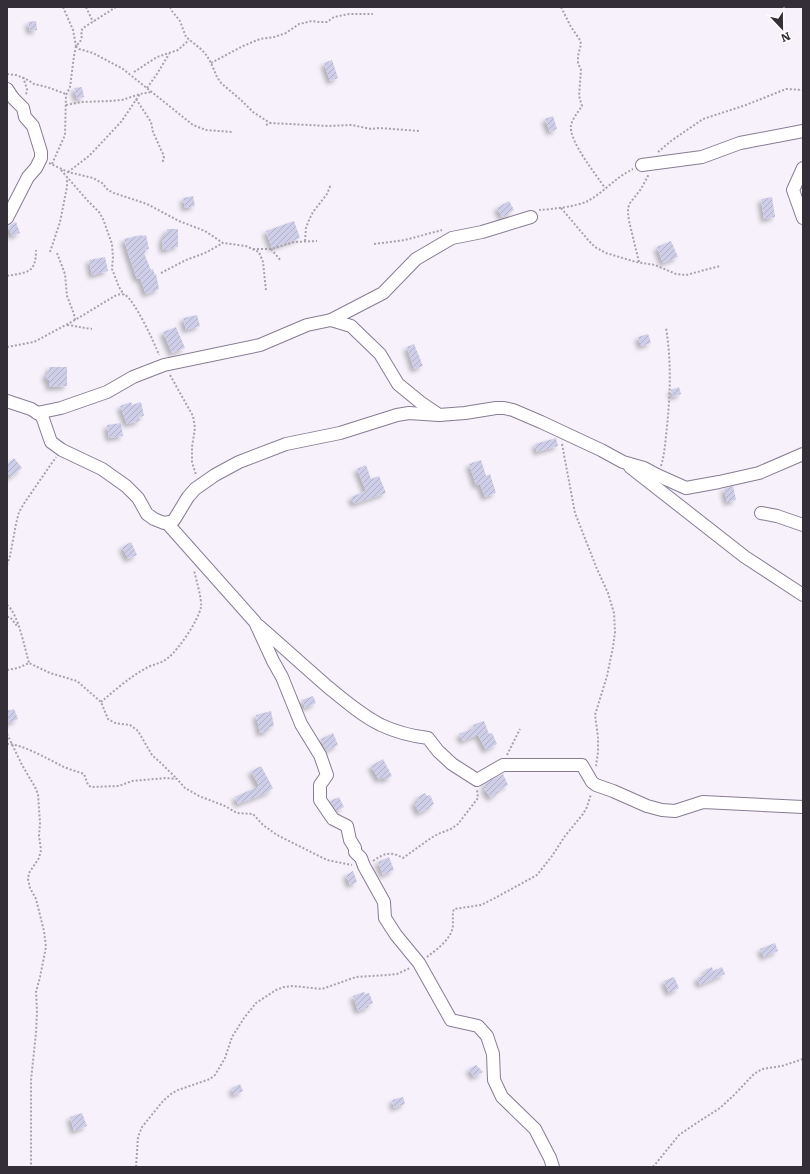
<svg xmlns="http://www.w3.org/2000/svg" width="810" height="1174" font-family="Literata,serif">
  <defs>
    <pattern id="building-hatch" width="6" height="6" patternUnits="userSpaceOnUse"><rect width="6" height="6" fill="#cfcee8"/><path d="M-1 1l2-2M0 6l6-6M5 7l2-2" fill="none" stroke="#b2b1c8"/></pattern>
    <filter id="shadow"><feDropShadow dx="-3.5" dy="3.5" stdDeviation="2" flood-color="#0004"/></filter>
  </defs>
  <rect width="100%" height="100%" fill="#f6f1fb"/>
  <!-- building -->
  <g fill="url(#building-hatch)" filter="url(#shadow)">
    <polygon points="36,21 37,30 30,31 28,22"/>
    <polygon points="332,60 338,78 330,81 324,63"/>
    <polygon points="82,87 84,97 77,99 74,88"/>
    <polygon points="553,116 557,129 550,132 545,119"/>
    <polygon points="193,196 195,206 185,208 183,198"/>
    <polygon points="772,197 775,217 764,219 761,199"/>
    <polygon points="509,201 514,210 502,217 497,208"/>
    <polygon points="294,221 300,238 272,248 266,231"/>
    <polygon points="16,222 20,233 12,236 8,226"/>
    <polygon points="167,229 178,229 178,247 171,247 171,249 163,250 162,238 164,238 164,233 167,233"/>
    <polygon points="141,235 142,236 146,235 149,249 145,250 146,252 144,253 151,270 153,269 155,275 156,274 159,289 146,294 140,278 137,279 128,253 124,239"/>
    <polygon points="671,241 678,257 663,263 657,247"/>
    <polygon points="105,257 108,271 92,275 89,260"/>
    <polygon points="197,315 200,326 186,330 183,318"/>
    <polygon points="176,327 185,348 172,353 163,332"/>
    <polygon points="648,334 651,343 641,346 638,337"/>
    <polygon points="414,344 423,366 414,369 407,347"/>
    <polygon points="49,367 67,367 67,386 49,387 49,380 46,380 46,373 49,373"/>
    <polygon points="679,387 681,394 673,397 671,390"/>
    <polygon points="131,402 132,405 141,402 144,416 139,417 140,421 127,424 120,406"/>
    <polygon points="121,423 123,436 109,438 107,425"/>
    <polygon points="556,438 558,446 537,452 535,444"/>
    <polygon points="14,458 22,468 11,477 7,472 7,464"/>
    <polygon points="481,460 486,476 490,474 496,493 485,497 480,484 476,485 469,464"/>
    <polygon points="366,465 371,479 379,476 386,493 354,504 351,497 366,491 357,469"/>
    <polygon points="733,486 736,500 727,502 724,489"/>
    <polygon points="131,542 137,555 128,559 122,547"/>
    <polygon points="313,696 316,703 305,708 302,700"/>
    <polygon points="14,709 18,719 7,724 7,711"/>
    <polygon points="271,711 274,726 268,728 269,731 260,733 256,715"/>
    <polygon points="484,721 489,734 492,733 497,744 486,750 478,735 463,741 459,734 474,728 473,725"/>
    <polygon points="333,733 338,745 326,751 321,739"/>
    <polygon points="383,759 392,776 385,780 383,777 379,780 371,766"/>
    <polygon points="261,766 273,788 267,793 238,804 235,797 259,786 251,771"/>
    <polygon points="503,774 508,785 498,790 499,792 491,798 484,789 487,788 484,784"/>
    <polygon points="425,793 427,796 430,795 434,804 429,807 430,808 419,813 414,802 419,800 418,797"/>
    <polygon points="339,797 344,807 336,811 330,801"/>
    <polygon points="389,857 394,870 383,875 378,862"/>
    <polygon points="353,871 357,882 350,885 346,875"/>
    <polygon points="775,943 778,951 764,957 760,949"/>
    <polygon points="712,967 713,971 722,967 725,974 700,985 697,978 706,974 705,970"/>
    <polygon points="674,977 679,988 669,993 664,981"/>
    <polygon points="364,992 365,994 369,993 373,1003 368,1005 369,1007 358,1011 353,996"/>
    <polygon points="476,1065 483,1072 474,1077 469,1069"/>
    <polygon points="240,1084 243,1091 234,1095 232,1088"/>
    <polygon points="403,1097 405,1104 394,1108 392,1100"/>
    <polygon points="82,1113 87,1126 74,1131 70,1117"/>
  </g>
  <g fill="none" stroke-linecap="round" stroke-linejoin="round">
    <defs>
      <g id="street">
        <polyline points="7,89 13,98 23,108 25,117 33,126 41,152 41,158 36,168 28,177 7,218"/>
        <polyline points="642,165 702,157 740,143 803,131"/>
        <polyline points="803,168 793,190 803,218"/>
        <polyline points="331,320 383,293 416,259 452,238 482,232 531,217"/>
        <polyline points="7,401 31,409 42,416 51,442 62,450 102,469 126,486 138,498 147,514 154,519 164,523 170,522 174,520 188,497 195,489 215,475 239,462 286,444 340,433 397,415 409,413 439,415 465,413 496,408 504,408 513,410 541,422 601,450 623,462 644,468 657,475 686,488 719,482 759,473 803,454"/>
        <polyline points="37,413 61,408 107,392 133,377 164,365 260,345 307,325 331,320 351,326 380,354 398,384 420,402 439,415"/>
        <polyline points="630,467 745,557 803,595"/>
        <polyline points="761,513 777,516 803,525"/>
        <polyline points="167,523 255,622 273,661 282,677 301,724 320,755 327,775 320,785 320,800 333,819 347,826 350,840 355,848 355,852 361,858 364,866 384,902 385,918 396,935 419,963 451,1020 478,1026 487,1036 493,1054 494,1080 502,1097 535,1129 550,1158 553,1167"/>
        <path d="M259,626C282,646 305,667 328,687C344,700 361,715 381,725C396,732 411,736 428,738L438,751L452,764L477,780L503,765H582L592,782L596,785L613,791L647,806L662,810L675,811L703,802L803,807"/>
      </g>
    </defs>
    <!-- street casing -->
    <use href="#street" stroke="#887c93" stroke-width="14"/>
    <!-- path -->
    <g stroke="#a7a2ac" stroke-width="2" stroke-dasharray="2 2" stroke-linecap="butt">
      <polyline points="63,7 73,30 76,46"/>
      <polyline points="86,7 93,22"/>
      <polyline points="170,7 172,11 180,21 186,37 202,50 207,56 211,63 217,77 221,83 241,100 253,112 270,123"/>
      <path d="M561,7L571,27L580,40L581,44L578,56V63L581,70L579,96L582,106C578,112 573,118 571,125C568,140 597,176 605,188"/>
      <polyline points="76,46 79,49 93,53 123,69 193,125 206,130 232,132"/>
      <polyline points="211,63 243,46 260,39 274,37 286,33 299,24 312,21 319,22 327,22 334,17 349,14 373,14"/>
      <polyline points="134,72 157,57 178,50 189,40"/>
      <polyline points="7,74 16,75 26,79 34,84 47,87 66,94"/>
      <polyline points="23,77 27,89 26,95"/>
      <polyline points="147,88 157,74 169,54"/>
      <polyline points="136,99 151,122 153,132 163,154 164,158 162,163"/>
      <polyline points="66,105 81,102 110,101 122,100 140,94 151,92"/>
      <polyline points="266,125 270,123 328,126 352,125 371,129 379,128 420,131"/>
      <polyline points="658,152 671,141 703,119 746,105 786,89 803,90"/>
      <polyline points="49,163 68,172 93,178 102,183 108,190 114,193 147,204 179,221 205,231 223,243 246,246 259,252 263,262 266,291"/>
      <polyline points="52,164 65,135 66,95 70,87 74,56 76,46 80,42 82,36 81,31 83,28 116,7"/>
      <polyline points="61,170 87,200 99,212 103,219 112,244 113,257 112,269 119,287 124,295"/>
      <polyline points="68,172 89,156 121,122 140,94"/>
      <polyline points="561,208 589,241 595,247 606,253 636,262 655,265 676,274 686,275 720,266"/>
      <path d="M539,210C553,209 575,207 588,201C604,192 616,177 633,169"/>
      <polyline points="305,241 306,228 309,220 313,212 327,194 331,184"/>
      <polyline points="374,244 405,240 442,230"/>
      <polyline points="253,249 271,249 294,242 317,241"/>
      <polyline points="271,249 281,261"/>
      <polyline points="50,252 60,222 67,187 67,178"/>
      <polyline points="57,253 65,274 67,296 74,314 75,320"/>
      <polyline points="639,262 629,221 628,213 628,208 630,203 641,189 649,174"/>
      <polyline points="161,273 186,260 205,253 223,243"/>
      <path d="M7,276C27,272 36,274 36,250"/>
      <path d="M67,325C76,326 83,328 92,329"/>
      <path d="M7,347L34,342L75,320L113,297C116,295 121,293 125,295C134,299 155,344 159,355"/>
      <polyline points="170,375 193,416 195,428 192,447 192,462 196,475"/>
      <polyline points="562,444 575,513 597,569 608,593 614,613 615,632 613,647 607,676 595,715 598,737 598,752 596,766"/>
      <path d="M661,466C664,456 665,446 666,436C670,400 672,364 666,328"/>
      <polyline points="7,565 10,556 16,524 19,512 25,502 56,457"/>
      <path d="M7,605C18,613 25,649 29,663"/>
      <polyline points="7,617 10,617 17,626"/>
      <polyline points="7,670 18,668 29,663 50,673 77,681 101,702 108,719 115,723 130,725 138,731 152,755 162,764 177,779"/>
      <path d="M101,702C115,690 131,676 148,667C155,664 162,663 168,658C179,649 198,621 201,607C202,598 196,580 194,570"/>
      <polyline points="7,734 22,765 35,787 38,794 40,823 39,836 41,850 39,858 29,873 28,879 30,888 36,899 44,931 46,947 40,977 36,992 37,1011 36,1033 31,1080 31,1167"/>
      <path d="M7,744C22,744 46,758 60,765C67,769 76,771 84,774L88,785L91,787L119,786L132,781L166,778L177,779L185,788L199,796L225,806L237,813L253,814L263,825L277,835L327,860L352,865"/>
      <polyline points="507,755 520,729"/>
      <path d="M373,861C384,853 391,851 403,858L431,838L438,834L451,829L458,824L478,798L477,790"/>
      <path d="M427,957C437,949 452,939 453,925C453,919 452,914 454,909L481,905L495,898L537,875L552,856L565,836L583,814L587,807L591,794"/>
      <polyline points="136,1167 138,1137 142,1127 163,1101 171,1094 178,1090 210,1079 215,1075 225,1058 232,1037 244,1018 256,1003 276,990 284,987 293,986 322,989 356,977 387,975 397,974 410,968"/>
      <polyline points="653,1167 679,1135 698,1122 720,1108 733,1096 754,1074 762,1069 782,1066 803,1059"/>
    </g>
    <!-- street -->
    <use href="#street" stroke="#fff" stroke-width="12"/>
  </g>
  <!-- border -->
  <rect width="810" height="1174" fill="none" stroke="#332e38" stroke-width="16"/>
  <!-- north arrow -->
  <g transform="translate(782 28) rotate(158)" stroke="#ffffff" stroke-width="3" paint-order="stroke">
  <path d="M0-3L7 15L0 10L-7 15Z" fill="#332e38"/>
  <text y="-6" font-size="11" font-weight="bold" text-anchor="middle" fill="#332e38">N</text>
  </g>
</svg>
